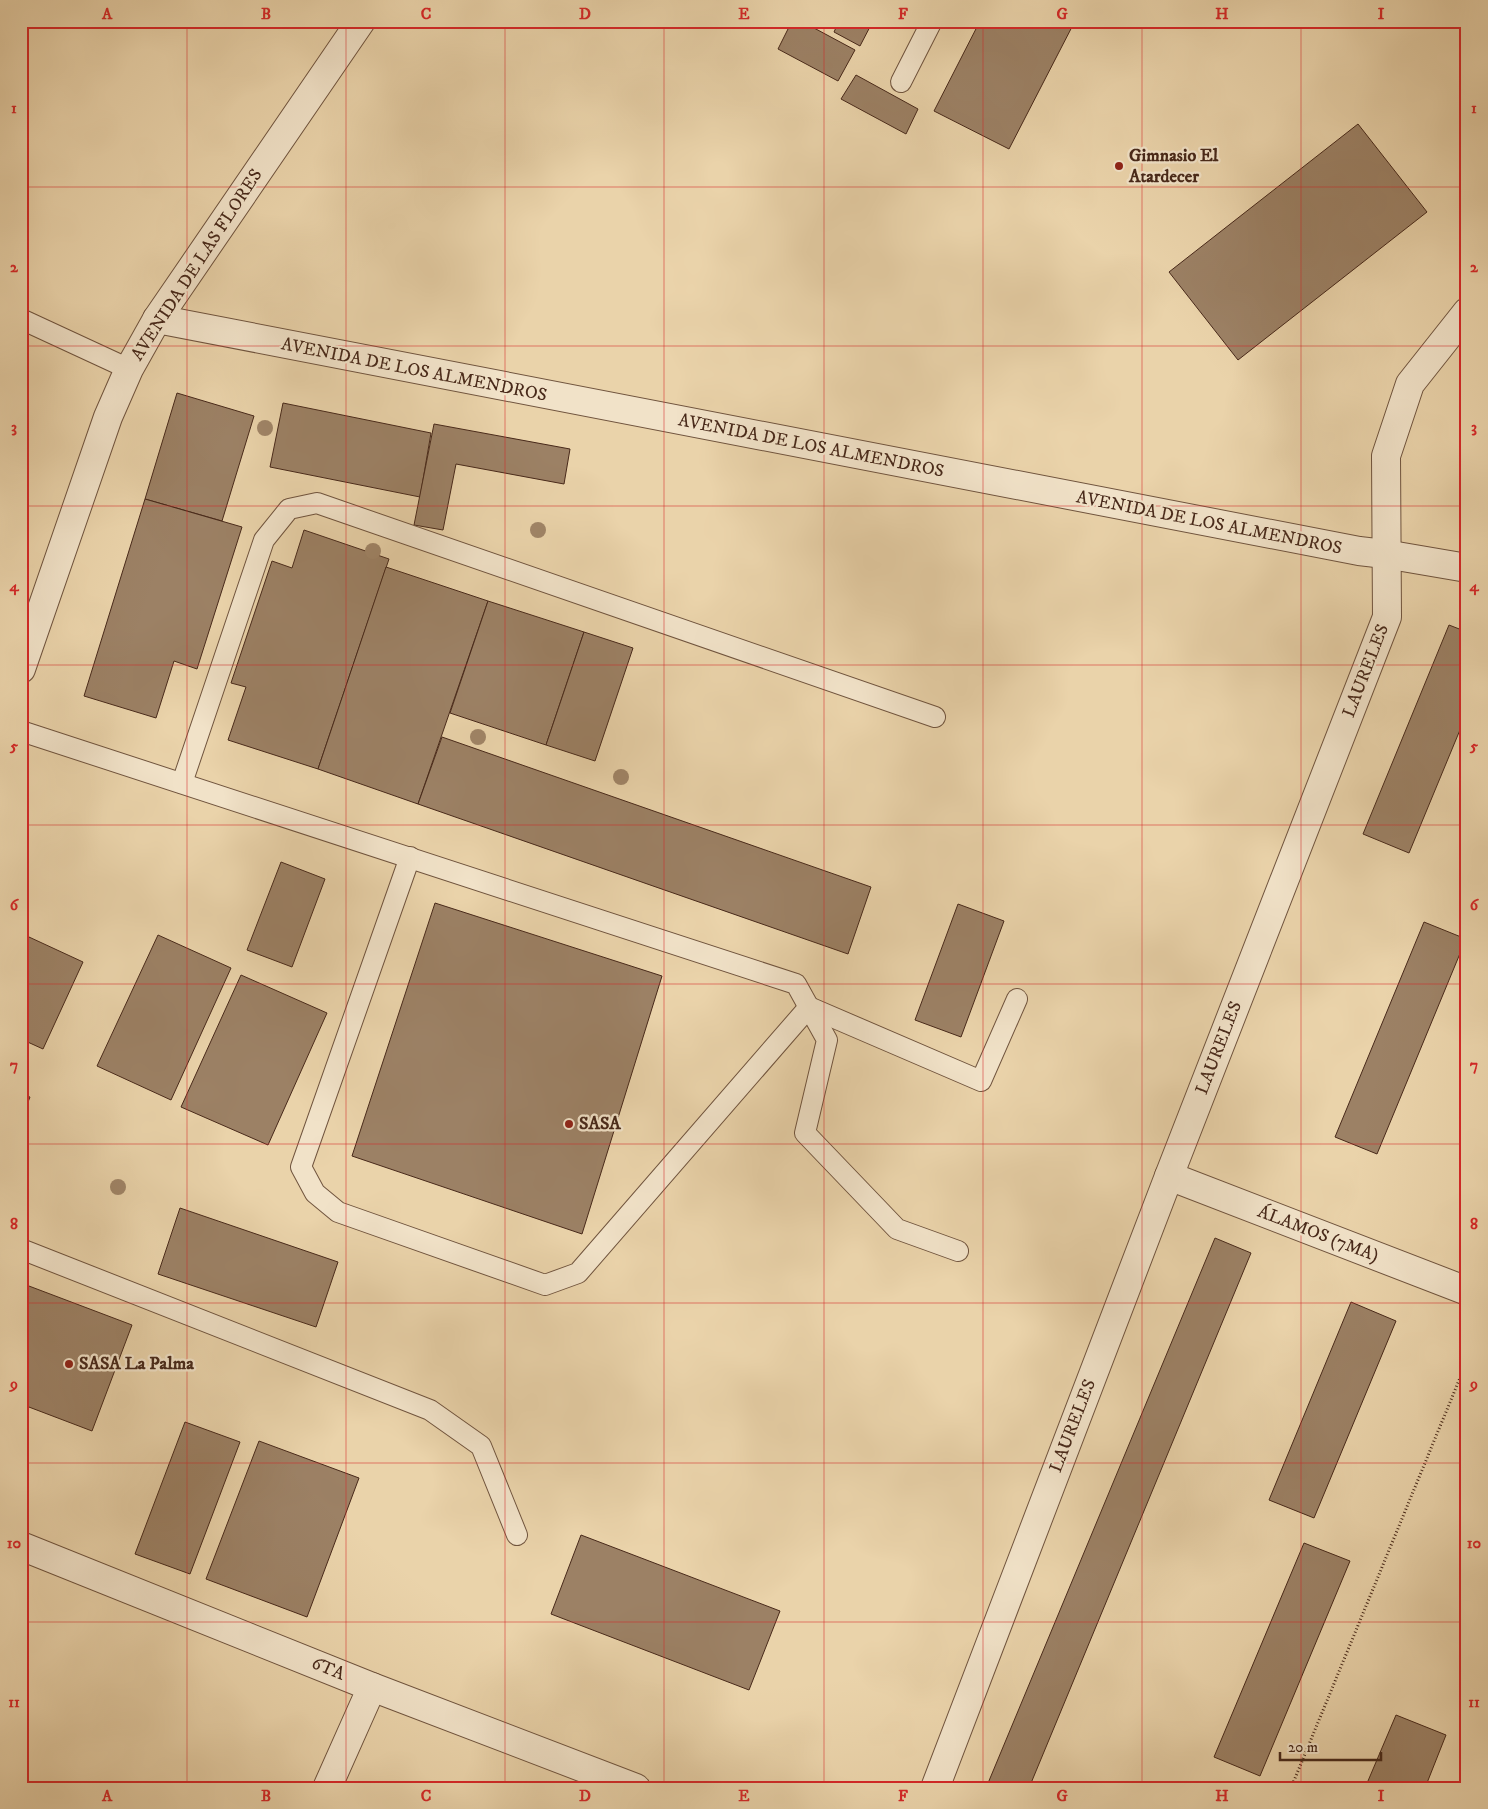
<svg xmlns="http://www.w3.org/2000/svg" width="1488" height="1809" font-family="'IM FELL DW Pica',serif">
  <rect width="100%" height="100%" fill="#ead3aa"/>
  <filter id="stains"><feTurbulence type="fractalNoise" baseFrequency=".004" numOctaves="4"/><feColorMatrix values="0 0 0 0 .2 0 0 0 0 .09 0 0 0 0 .02 0 0 0 .5 -.17"/></filter>
  <radialGradient id="worn" r=".72"><stop offset=".6" stop-color="#630" stop-opacity="0"/><stop offset="1" stop-color="#630" stop-opacity=".3"/></radialGradient>
  <!-- building -->
  <g fill="#9c8165" stroke="#48291a">
    <polygon points="792,21 801,21 855,50 838,81 778,49"/>
    <polygon points="839,21 873,21 860,46 834,32"/>
    <polygon points="980,21 1075,21 1009,149 934,111"/>
    <polygon points="856,75 918,109 906,134 841,99"/>
    <polygon points="1358,124 1427,212 1238,360 1169,272"/>
    <polygon points="177,393 254,416 222,521 145,499"/>
    <polygon points="283,403 431,433 420,497 270,467"/>
    <polygon points="434,424 570,449 564,484 456,464 443,530 414,525"/>
    <polygon points="145,499 242,527 197,669 174,661 156,718 84,696"/>
    <polygon points="304,530 389,559 318,769 228,740 246,687 231,683 272,561 292,568"/>
    <polygon points="386,567 488,601 418,804 318,769"/>
    <polygon points="488,601 584,632 546,745 450,713"/>
    <polygon points="1449,625 1467,632 1467,713 1409,853 1363,834"/>
    <polygon points="584,632 633,648 595,761 546,745"/>
    <polygon points="442,737 871,887 848,954 418,804"/>
    <polygon points="281,862 325,879 292,967 247,950"/>
    <polygon points="435,903 662,976 582,1234 352,1156"/>
    <polygon points="958,904 1004,921 961,1037 915,1020"/>
    <polygon points="1424,922 1466,939 1377,1154 1335,1137"/>
    <polygon points="158,935 231,968 171,1100 97,1066"/>
    <polygon points="29,937 83,962 43,1049 21,1039 21,955"/>
    <polygon points="241,975 327,1013 268,1145 181,1107"/>
    <polygon points="21,1094 30,1097 21,1120"/>
    <polygon points="180,1208 338,1262 316,1327 158,1274"/>
    <polygon points="1215,1238 1251,1253 1029,1788 986,1788"/>
    <polygon points="21,1283 132,1325 92,1431 21,1404"/>
    <polygon points="1351,1302 1396,1321 1314,1518 1269,1500"/>
    <polygon points="185,1422 240,1442 190,1574 135,1554"/>
    <polygon points="259,1441 359,1478 307,1617 206,1579"/>
    <polygon points="581,1535 780,1611 749,1690 551,1614"/>
    <polygon points="1304,1543 1350,1561 1260,1776 1214,1757"/>
    <polygon points="1396,1715 1446,1735 1425,1788 1365,1788"/>
  </g>
  <g fill="none" stroke-linecap="round" stroke-linejoin="round">
    <defs>
      <g id="service">
        <polyline points="901,82 932,21"/>
        <polyline points="21,319 129,369"/>
        <polyline points="21,731 796,984 827,1040 805,1133 897,1229 958,1251"/>
        <polyline points="182,783 264,540 289,509 317,503 935,717"/>
        <polyline points="410,857 301,1167 315,1193 338,1212 545,1285 578,1273 809,1007 981,1081 1017,999"/>
        <polyline points="21,1249 430,1410 481,1446 517,1535"/>
      </g>
      <g id="minor">
        <polyline points="1169,1176 1467,1291"/>
        <polyline points="21,1546 372,1687 636,1788"/>
        <polyline points="327,1788 372,1687"/>
        <polyline points="935,1788 1169,1176 1387,617 1386,456 1410,384 1467,312"/>
      </g>
      <g id="tertiary">
        <polyline points="157,319 1359,551 1385,554 1467,568"/>
        <polyline points="21,669 108,417 129,369 157,319 361,21"/>
      </g>
    </defs>
    <!-- service casing -->
    <use href="#service" stroke="#70543e" stroke-width="22"/>
    <!-- minor casing -->
    <use href="#minor" stroke="#70543e" stroke-width="30"/>
    <!-- tertiary casing -->
    <use href="#tertiary" stroke="#70543e" stroke-width="30"/>
    <!-- path -->
    <polyline stroke="#48291a" stroke-width="3" stroke-dasharray="1 2.5" stroke-linecap="butt" points="1291,1788 1467,1361"/>
    <!-- service -->
    <use href="#service" stroke="#f1e2c8" stroke-width="20"/>
    <!-- minor -->
    <use href="#minor" stroke="#f1e2c8" stroke-width="28"/>
    <!-- tertiary -->
    <use href="#tertiary" stroke="#f1e2c8" stroke-width="28"/>
  </g>
  <!-- trees -->
  <g fill="#a08568">
    <circle cx="265" cy="428" r="8"/>
    <circle cx="538" cy="530" r="8"/>
    <circle cx="373" cy="551" r="8"/>
    <circle cx="478" cy="737" r="8"/>
    <circle cx="621" cy="777" r="8"/>
    <circle cx="118" cy="1187" r="8"/>
  </g>
  <!-- grid -->
  <path fill="none" stroke="#d62828" stroke-width="1" stroke-opacity="0.55" d="M187,21V1788M346,21V1788M505,21V1788M664,21V1788M824,21V1788M983,21V1788M1142,21V1788M1301,21V1788M21,187H1467M21,346H1467M21,506H1467M21,665H1467M21,825H1467M21,984H1467M21,1144H1467M21,1303H1467M21,1463H1467M21,1622H1467"/>
  <!-- markers -->
  <g fill="#8f2418" stroke="#f1e2c8" stroke-width="2">
    <circle cx="1119" cy="166" r="5"/>
    <circle cx="569" cy="1124" r="5"/>
    <circle cx="69" cy="1364" r="5"/>
  </g>
  <g text-anchor="middle" dominant-baseline="central" stroke-width="4.5" stroke-linejoin="round" paint-order="stroke">
    <!-- poi labels -->
    <g font-size="18" font-weight="bold" fill="#48291a" stroke="#f1e2c8" text-anchor="start">
      <text x="1129" y="156">Gimnasio El<tspan x="1129" dy="21">Atardecer</tspan></text>
      <text x="579" y="1124">SASA</text>
      <text x="79" y="1364">SASA La Palma</text>
    </g>
    <!-- street labels -->
    <g font-size="18" fill="#48291a" stroke="#f1e2c8">
      <text transform="translate(197 265) rotate(-57)">AVENIDA DE LAS FLORES</text>
      <text transform="translate(414 370) rotate(11)">AVENIDA DE LOS ALMENDROS</text>
      <text transform="translate(811 446) rotate(11)">AVENIDA DE LOS ALMENDROS</text>
      <text transform="translate(1209 523) rotate(11)">AVENIDA DE LOS ALMENDROS</text>
      <text transform="translate(1366 671) rotate(-69)">LAURELES</text>
      <text transform="translate(1219 1048) rotate(-69)">LAURELES</text>
      <text transform="translate(1318 1234) rotate(21)">ÁLAMOS (7MA)</text>
      <text transform="translate(1073 1426) rotate(-69)">LAURELES</text>
      <text transform="translate(328 1669) rotate(22)">6TA</text>
    </g>
  </g>
  <!-- margin -->
  <rect width="1488" height="1809" fill="none" stroke="#ead3aa" stroke-width="55"/>
  <!-- scale -->
  <path d="M1280 1752v8h101v-8" fill="none" stroke="#48291a" stroke-width="2.5"/>
  <text x="1288" y="1752" font-size="15" fill="#48291a" stroke="#f1e2c8" stroke-width="4" paint-order="stroke">20 m</text>
  <rect x="28" y="28" width="1432" height="1754" fill="none" stroke="#d62828" stroke-width="2"/>
  <g font-size="16" text-anchor="middle" font-weight="bold" fill="#d62828">
    <text x="107" y="19">A</text>
    <text x="266" y="19">B</text>
    <text x="426" y="19">C</text>
    <text x="585" y="19">D</text>
    <text x="744" y="19">E</text>
    <text x="903" y="19">F</text>
    <text x="1062" y="19">G</text>
    <text x="1222" y="19">H</text>
    <text x="1381" y="19">I</text>
    <text x="14" y="113">1</text>
    <text x="1474" y="113">1</text>
    <text x="14" y="272">2</text>
    <text x="1474" y="272">2</text>
    <text x="14" y="432">3</text>
    <text x="1474" y="432">3</text>
    <text x="14" y="591">4</text>
    <text x="1474" y="591">4</text>
    <text x="14" y="751">5</text>
    <text x="1474" y="751">5</text>
    <text x="14" y="910">6</text>
    <text x="1474" y="910">6</text>
    <text x="14" y="1070">7</text>
    <text x="1474" y="1070">7</text>
    <text x="14" y="1229">8</text>
    <text x="1474" y="1229">8</text>
    <text x="14" y="1389">9</text>
    <text x="1474" y="1389">9</text>
    <text x="14" y="1548">10</text>
    <text x="1474" y="1548">10</text>
    <text x="14" y="1707">11</text>
    <text x="1474" y="1707">11</text>
    <text x="107" y="1801">A</text>
    <text x="266" y="1801">B</text>
    <text x="426" y="1801">C</text>
    <text x="585" y="1801">D</text>
    <text x="744" y="1801">E</text>
    <text x="903" y="1801">F</text>
    <text x="1062" y="1801">G</text>
    <text x="1222" y="1801">H</text>
    <text x="1381" y="1801">I</text>
  </g>
  <rect width="100%" height="100%" filter="url(#stains)"/>
  <rect width="100%" height="100%" fill="url(#worn)"/>
</svg>
